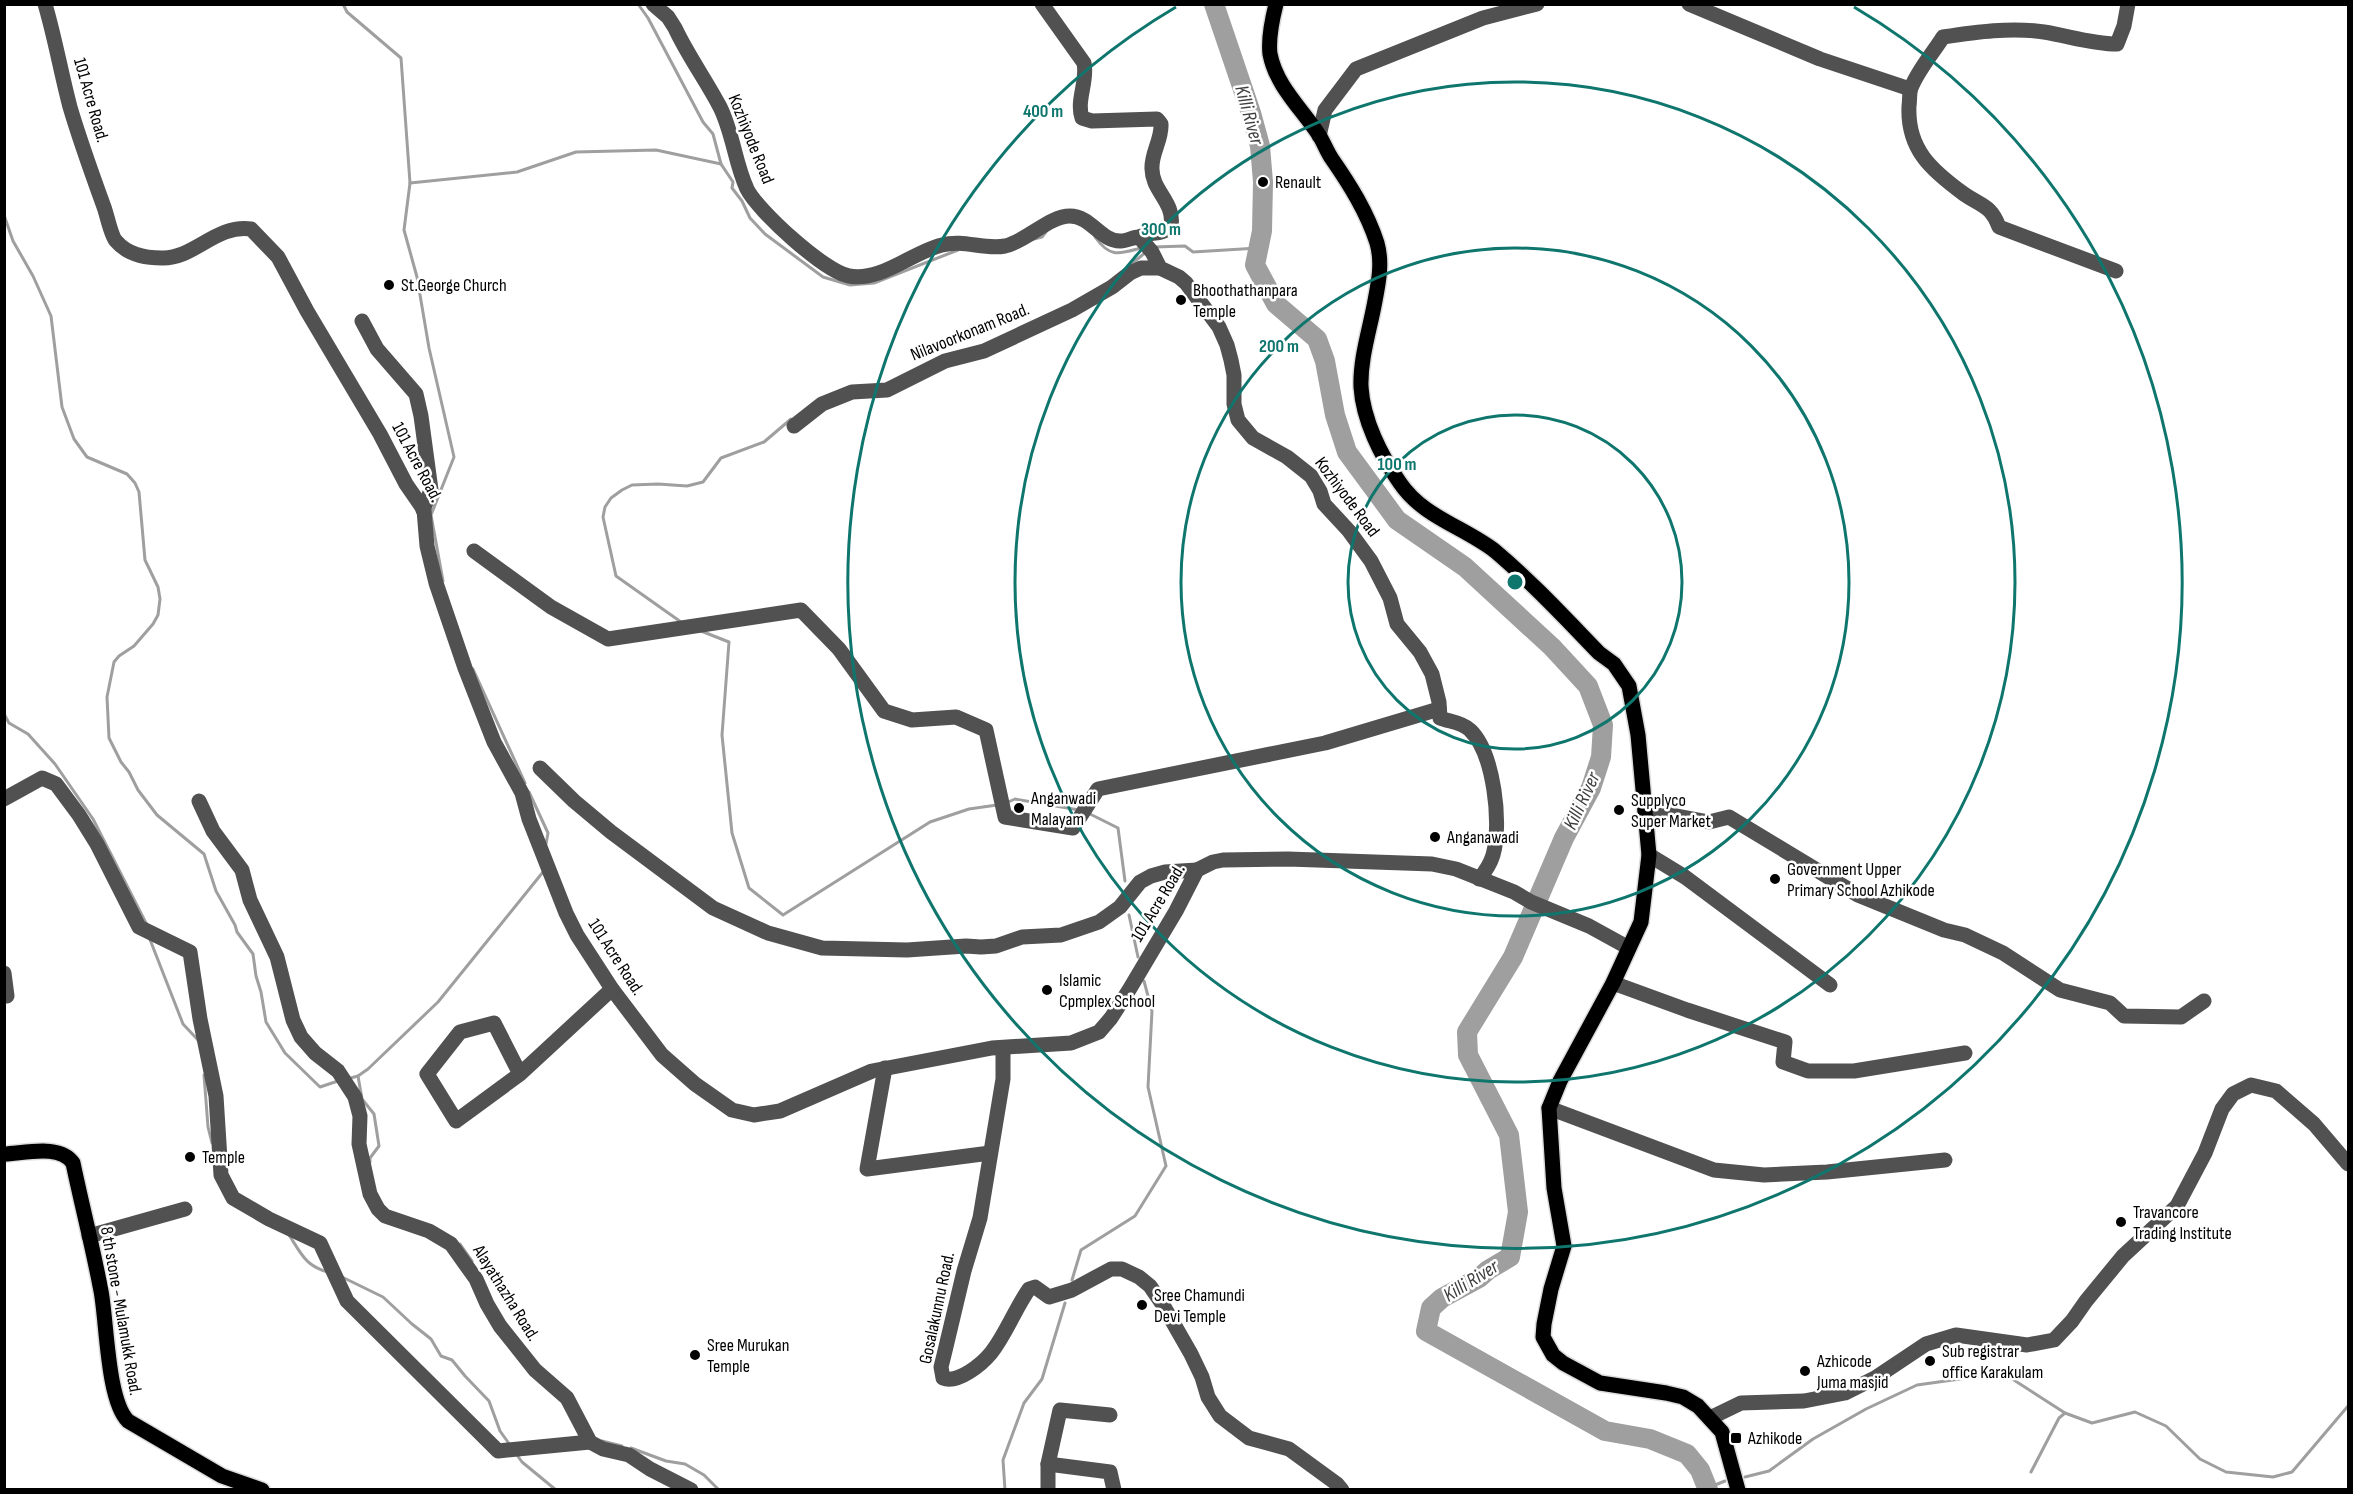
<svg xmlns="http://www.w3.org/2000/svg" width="2353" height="1494" font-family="'Sofia Sans Condensed',sans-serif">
  <rect width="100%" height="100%" fill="#fff"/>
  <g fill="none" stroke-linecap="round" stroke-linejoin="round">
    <!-- stream -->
    <g stroke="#9f9f9f" stroke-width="3">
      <polyline points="343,4 347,12 401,58 410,183 517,172 576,152 656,150 721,164"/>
      <polyline points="638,4 648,18 703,122 713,134 721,164 733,182 732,188 742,201 750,218 765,234 823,277 850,285 874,283 958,250"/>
      <polyline points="410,183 404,230 417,277 429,348 454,457 431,515 443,581"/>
      <polyline points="4,215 13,241 33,276 51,316 62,407 74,439 87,457 127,474 135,483 139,492 145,560 158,587 160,599 158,615 153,624 134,646 119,656 114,662 107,697 109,738 121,762 129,772 138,790 157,815 204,854 216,891 235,925 237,932 253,954 256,976 261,992 266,1022 285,1053 320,1087 338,1081"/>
      <path d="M1095,237C1110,258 1119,254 1141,248"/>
      <polyline points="1034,239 1042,237 1046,232"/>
      <polyline points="1154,247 1185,246 1193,252 1258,248"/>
      <polyline points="1128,267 1146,252"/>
      <polyline points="681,622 616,576 603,517 605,507 611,498 622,490 632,485 658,484 687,486 703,482 721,458 764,442 791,419"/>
      <polyline points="701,631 729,642 722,735 732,833 749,888 783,915 930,822 969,809 997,805"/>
      <polyline points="473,669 525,783"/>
      <polyline points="4,714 9,723 28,734 55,764 93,819 148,927"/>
      <polyline points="529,792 548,833 546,844"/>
      <polyline points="1006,803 1015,799 1079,810"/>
      <polyline points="1088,813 1118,828 1125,881"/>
      <polyline points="1129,915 1138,957"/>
      <polyline points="149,937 183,1024 198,1040"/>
      <polyline points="204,1075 208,1127 212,1143"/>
      <polyline points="358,1076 362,1099 374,1114 379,1146 370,1158 370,1162"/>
      <polyline points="347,1079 358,1076 368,1069 438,1002 543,872"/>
      <path d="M289,1235C301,1253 305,1266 328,1272"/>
      <polyline points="460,1244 472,1261"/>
      <polyline points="342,1277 383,1297 412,1324 431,1339 441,1356 452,1360 465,1376 489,1401 500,1431 510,1445"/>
      <polyline points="1072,1280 1081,1250 1135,1216 1166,1166 1148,1087 1152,1011 1144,981"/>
      <polyline points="2065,1413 2092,1423 2135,1412 2166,1426 2200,1459 2226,1472 2273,1477 2292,1472 2348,1406"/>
      <polyline points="602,1441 622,1446"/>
      <polyline points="631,1448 666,1461 685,1464 704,1475 719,1490"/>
      <polyline points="517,1455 522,1462 556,1490"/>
      <polyline points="1702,1475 1715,1485 1725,1481"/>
      <polyline points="1745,1477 1769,1471 1813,1439 1866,1409 1917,1385 2003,1373 2065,1413 2059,1418 2031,1472"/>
      <polyline points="1005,1490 1003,1460 1024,1403 1042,1379 1065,1303"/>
    </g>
    <!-- river -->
    <polyline stroke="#9f9f9f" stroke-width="20" points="1214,4 1251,113 1260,146 1263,182 1262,231 1255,265 1276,304 1317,339 1325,361 1335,415 1347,452 1397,520 1465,567 1552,647 1588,686 1603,725 1601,757 1591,788 1564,838 1513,957 1467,1032 1468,1055 1509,1135 1518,1212 1510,1257 1488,1270 1479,1278 1442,1298 1431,1308 1426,1331 1605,1431 1650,1439 1687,1454 1700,1470 1708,1490"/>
    <defs>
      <g id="major">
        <path d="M1276,4C1272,20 1268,38 1270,54C1276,86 1302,109 1319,135C1324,143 1327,152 1332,159C1350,185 1367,212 1377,243C1383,264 1378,285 1374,306C1369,332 1360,360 1361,387C1363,420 1381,456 1400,483C1423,517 1464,527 1495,551C1532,582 1566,619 1599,653L1614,664L1629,686L1638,735L1649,855L1641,922L1613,983L1560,1081L1549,1108L1554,1188L1564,1246L1551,1289L1544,1324L1543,1337L1553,1355L1563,1363L1600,1383L1666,1393L1683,1397L1698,1406L1722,1432L1738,1490"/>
        <path d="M4,1154C26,1153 60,1144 73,1163C82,1206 93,1248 101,1291C107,1322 107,1400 128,1421L222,1476L262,1490"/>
      </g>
    </defs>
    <!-- major casing -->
    <use href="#major" stroke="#dbdbdb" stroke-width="18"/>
    <!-- minor -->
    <g stroke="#515151" stroke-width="15">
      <path d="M45,4C55,38 61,73 70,107C80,141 92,174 104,207C107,215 111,236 116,241C127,254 146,258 162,258C194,259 216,224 251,229L278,257L307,311L380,434L406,484L424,510L427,546L436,583L465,668L494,742L522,793L529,819L566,913L577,935L612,989L662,1055L695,1084L732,1110L754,1115L780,1111L872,1071L992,1048L1071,1043L1099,1032L1111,1018L1129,990L1176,911L1197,870L1213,862L1223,860L1288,859L1432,864L1456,869L1514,892L1531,902L1589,926L1629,948"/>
      <path d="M653,4L668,17L675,28C688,56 706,80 720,107C733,133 735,163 747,189C758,211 825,272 849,276C882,282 912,252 942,245C964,239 983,250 1005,246C1027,241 1049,216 1070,216C1091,216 1101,242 1121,241C1127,241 1133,237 1139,237L1152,252L1160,268L1179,277L1186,283L1219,327L1227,345L1231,360L1234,375V404L1238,420L1253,438L1287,457L1311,476L1320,491L1324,504L1349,531L1371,561L1390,598L1397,624L1420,652L1432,674L1439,702L1440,718C1450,722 1461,722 1470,730C1494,753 1502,824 1493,855C1490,865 1485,872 1479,879"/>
      <path d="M1042,4L1084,63C1088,81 1076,100 1082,118L1092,121L1157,119L1161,124C1162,140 1151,153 1152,169C1152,191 1175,202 1171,226C1162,236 1150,231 1139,237"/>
      <polyline points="1689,4 1820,59 1910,89"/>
      <polyline points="1319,136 1325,110 1356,69 1483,18 1537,4"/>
      <path d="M2116,271L1999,227C1991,205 1981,206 1964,194C1931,170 1907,149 1909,106C1910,100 1909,93 1911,88C1918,70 1933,53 1943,37C1976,32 2011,27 2044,32C2069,36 2092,44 2117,44L2124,26L2128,4"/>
      <polyline points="362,321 377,349 416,394 421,416 431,490 423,510"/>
      <polyline points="794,426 822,404 852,392 887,390 945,361 984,351 1072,310 1112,287 1130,273 1141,268 1160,268"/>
      <polyline points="474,551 551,607 608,639 801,610 839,649 884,711 912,720 956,717 986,730 1005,817 1073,828 1098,789 1325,743 1439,709"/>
      <polyline points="540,768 574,801 611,832 713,908 768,933 822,948 907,950 966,946 981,947 996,946 1022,937 1061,935 1099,922 1120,907 1140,882 1151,876 1165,872 1197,870"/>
      <polyline points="4,799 42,778 56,784 79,815 97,844 139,927 190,952 200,1019 216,1096 221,1175 233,1198 269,1219 320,1243 347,1301 498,1451 590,1442"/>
      <polyline points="199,801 213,831 242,870 250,900 277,957 293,1020 301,1037 315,1053 338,1071 355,1097 360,1116 359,1144 370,1194 378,1209 385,1216 429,1231 451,1244 476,1279 487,1304 500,1326 535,1370 567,1398 590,1442 603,1449 629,1455 650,1469 691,1490"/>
      <polyline points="1645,810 1709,822 1729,817 1858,895 1944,930 1965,935 2003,953 2060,990 2110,1003 2124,1016 2181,1017 2204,1001"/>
      <polyline points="1649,855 1685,877 1830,985"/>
      <polyline points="4,973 7,996"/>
      <polyline points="1613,983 1687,1010 1785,1042 1783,1062 1808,1071 1854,1071 1965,1053"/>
      <path d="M1003,1048V1079L980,1218L964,1271L944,1355L941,1367L943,1378C958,1384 982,1364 991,1353C1006,1334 1015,1309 1029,1289L1035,1287L1049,1297L1072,1290L1111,1269H1122L1139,1277L1150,1286L1163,1305L1191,1354L1202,1377L1208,1397L1220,1416L1249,1438L1289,1449L1337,1484L1342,1490"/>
      <polyline points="885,1068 867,1169 990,1153"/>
      <polyline points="520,1074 494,1023 460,1032 427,1074 456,1121 520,1074 612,989"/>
      <polyline points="1549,1108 1714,1170 1764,1175 1827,1172 1945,1160"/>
      <polyline points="89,1236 185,1209"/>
      <polyline points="1710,1418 1741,1403 1804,1401 1845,1393 1875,1378 1926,1344 1956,1335 2027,1345 2054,1340 2072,1321 2086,1301 2123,1256 2177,1206 2205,1153 2222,1109 2233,1094 2251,1085 2276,1091 2314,1124 2348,1164"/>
      <polyline points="1048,1464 1110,1472 1114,1490"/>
      <polyline points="1048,1490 1048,1464 1060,1410 1110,1415"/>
    </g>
    <!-- major -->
    <use href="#major" stroke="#000" stroke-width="15"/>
  </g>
  <!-- distance rings -->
  <g fill="none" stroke="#0f766e" stroke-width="3">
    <circle cx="1515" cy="582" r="167"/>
    <circle cx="1515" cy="582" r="334"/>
    <circle cx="1515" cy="582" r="500"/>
    <path d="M1854 7A667 667 0 1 1 1176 7"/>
  </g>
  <!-- markers -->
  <g fill="#000" stroke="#fff" stroke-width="2">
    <circle cx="1263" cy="182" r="6"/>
    <circle cx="389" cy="285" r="6"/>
    <circle cx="1181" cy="300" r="6"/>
    <circle cx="1019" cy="808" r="6"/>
    <circle cx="1619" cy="810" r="6"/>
    <circle cx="1435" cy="837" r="6"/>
    <circle cx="1775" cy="879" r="6"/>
    <circle cx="1047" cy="990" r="6"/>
    <circle cx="190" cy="1157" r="6"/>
    <circle cx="2121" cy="1222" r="6"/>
    <circle cx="1142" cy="1305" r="6"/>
    <circle cx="695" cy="1355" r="6"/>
    <circle cx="1930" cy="1361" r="6"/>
    <circle cx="1805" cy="1371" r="6"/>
    <rect x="1730" y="1432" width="12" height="12" rx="3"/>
  </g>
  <g text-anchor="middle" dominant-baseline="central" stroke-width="5" stroke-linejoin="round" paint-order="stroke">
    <!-- street labels -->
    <g font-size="18" fill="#000" stroke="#fff">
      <text transform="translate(91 100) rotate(74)">101 Acre Road.</text>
      <text transform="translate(751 139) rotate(68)">Kozhiyode Road</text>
      <text transform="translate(970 332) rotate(-22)">Nilavoorkonam Road.</text>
      <text transform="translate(417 462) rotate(62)">101 Acre Road.</text>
      <text transform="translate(1347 497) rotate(53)">Kozhiyode Road</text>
      <text transform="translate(1158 903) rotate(-59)">101 Acre Road.</text>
      <text transform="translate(616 957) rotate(57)">101 Acre Road.</text>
      <text transform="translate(506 1293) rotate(58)">Alayathazha Road.</text>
      <text transform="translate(937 1308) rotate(-78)">Gosalakunnu Road.</text>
      <text transform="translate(121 1311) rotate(80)">8 th stone - Mulamukk Road.</text>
    </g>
    <!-- poi labels -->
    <g font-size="18" fill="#000" stroke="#fff" text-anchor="start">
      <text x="1275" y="182">Renault</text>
      <text x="401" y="285">St.George Church</text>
      <text x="1193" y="290">Bhoothathanpara<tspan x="1193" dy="21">Temple</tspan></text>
      <text x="1031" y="798">Anganwadi<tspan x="1031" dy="21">Malayam</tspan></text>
      <text x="1631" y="800">Supplyco<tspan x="1631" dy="21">Super Market</tspan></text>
      <text x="1447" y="837">Anganawadi</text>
      <text x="1787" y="869">Government Upper<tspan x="1787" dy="21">Primary School Azhikode</tspan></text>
      <text x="1059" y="980">Islamic<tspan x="1059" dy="21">Cpmplex School</tspan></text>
      <text x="202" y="1157">Temple</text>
      <text x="2133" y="1212">Travancore<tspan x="2133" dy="21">Trading Institute</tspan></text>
      <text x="1154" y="1295">Sree Chamundi<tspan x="1154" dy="21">Devi Temple</tspan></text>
      <text x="707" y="1345">Sree Murukan<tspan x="707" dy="21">Temple</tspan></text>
      <text x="1942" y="1351">Sub registrar<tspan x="1942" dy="21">office Karakulam</tspan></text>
      <text x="1817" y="1361">Azhicode<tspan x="1817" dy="21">Juma masjid</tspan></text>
      <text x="1748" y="1438">Azhikode</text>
    </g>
    <!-- water labels -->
    <g font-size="20" font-style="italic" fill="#404040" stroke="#fff">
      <text transform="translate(1249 115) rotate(74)">Killi River</text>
      <text transform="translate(1582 801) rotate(-65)">Killi River</text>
      <text transform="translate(1471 1281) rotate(-32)">Killi River</text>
    </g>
  </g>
  <circle cx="1515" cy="582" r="9" fill="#0f766e" stroke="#fff" stroke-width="3"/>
  <g font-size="18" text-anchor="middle" font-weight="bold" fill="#0f766e" stroke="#fff" stroke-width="5" stroke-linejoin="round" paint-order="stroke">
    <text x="1043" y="117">400 m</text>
    <text x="1161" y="235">300 m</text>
    <text x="1279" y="352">200 m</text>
    <text x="1397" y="470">100 m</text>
  </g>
  <!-- border -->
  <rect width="2353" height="1494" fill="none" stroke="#000000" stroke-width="12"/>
</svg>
